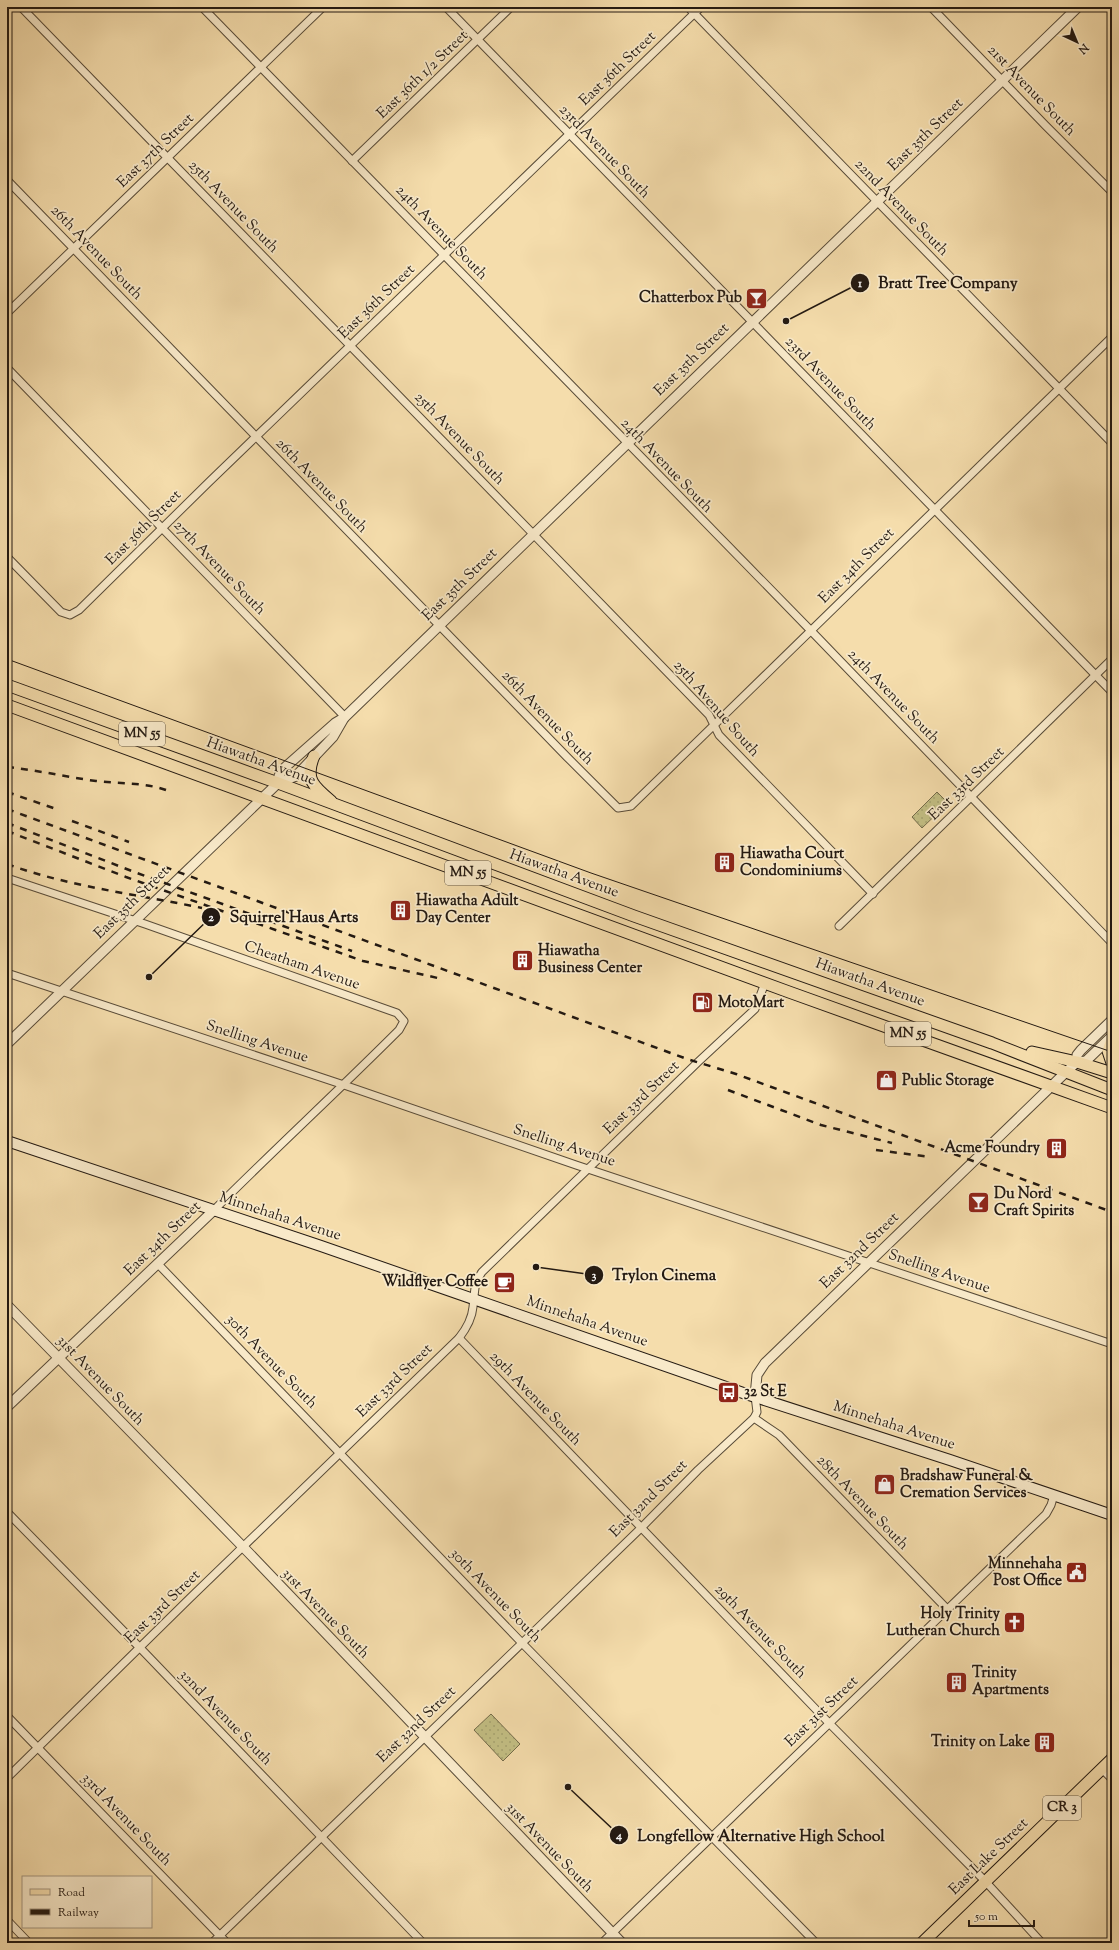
<svg xmlns="http://www.w3.org/2000/svg" width="1119" height="1950" font-family="'Sorts Mill Goudy',serif">
  <defs>
    <pattern id="park-dots" width="8" height="8" patternUnits="userSpaceOnUse"><rect width="8" height="8" fill="#c3bf84"/><path d="M2 2h.1M6 6h.1" fill="none" stroke="#a7a471" stroke-width="1.8" stroke-linecap="round"/></pattern>
  </defs>
  <rect width="100%" height="100%" fill="#f5ddac"/>
  <filter id="stains"><feTurbulence type="fractalNoise" baseFrequency=".005" numOctaves="4"/><feColorMatrix values="0 0 0 0 .2 0 0 0 0 .09 0 0 0 0 .02 0 0 0 .5 -.17"/></filter>
  <radialGradient id="worn" r=".72"><stop offset=".6" stop-color="#630" stop-opacity="0"/><stop offset="1" stop-color="#630" stop-opacity=".3"/></radialGradient>
  <!-- park -->
  <g fill="url(#park-dots)" stroke="#746c4b">
    <polygon points="937,792 948,803 922,828 912,817"/>
    <polygon points="491,1714 520,1744 503,1761 474,1730"/>
  </g>
  <g fill="none" stroke-linecap="round" stroke-linejoin="round">
    <defs>
      <g id="minor">
        <polyline points="21,7 709,715 719,735 873,894"/>
        <polyline points="202,7 819,639 1112,943"/>
        <polyline points="446,7 1112,692"/>
        <polyline points="688,7 1112,443"/>
        <polyline points="931,7 1045,125 1112,192"/>
        <polyline points="352,161 511,7"/>
        <polyline points="7,180 567,757 618,808 631,806 1112,337"/>
        <polyline points="7,313 323,7"/>
        <polyline points="7,368 345,717"/>
        <polyline points="7,557 61,612 70,615 79,610 209,482 701,7"/>
        <path d="M7,878L145,924L397,1013L404,1021L399,1030C338,1091 274,1150 213,1211"/>
        <polyline points="839,926 1112,659"/>
        <polyline points="7,973 344,1085 576,1165 1112,1344"/>
        <polyline points="158,1264 522,1643 816,1943"/>
        <polyline points="459,1338 829,1723 985,1881 1042,1943"/>
        <polyline points="754,1418 779,1435 947,1609"/>
        <polyline points="7,1512 145,1653 423,1943"/>
        <polyline points="7,1716 227,1943"/>
        <polyline points="1102,1769 1112,1779"/>
        <path d="M7,1778L190,1598L459,1338C466,1329 472,1319 473,1307C475,1293 473,1284 482,1272L698,1062L755,1009L765,983"/>
        <polyline points="7,1920 29,1943"/>
        <polyline points="212,1943 641,1528 698,1470 754,1418 757,1412 755,1396"/>
        <polyline points="602,1943 1046,1514 1051,1505 1054,1495"/>
      </g>
      <g id="tertiary">
        <polyline points="278,783 279,776 282,770 335,723 345,717 1078,7"/>
        <polyline points="7,1044 278,783 296,776 333,737 344,718"/>
        <polyline points="1077,1062 1077,1055 1081,1050 1112,1020"/>
        <polyline points="7,1305 248,1552 622,1943"/>
        <polyline points="755,1396 757,1375 765,1363 1066,1072 1077,1062 1086,1061 1112,1036"/>
        <polyline points="7,1407 213,1211"/>
      </g>
      <polyline id="secondary" points="7,1141 321,1246 746,1394 950,1460 1112,1515"/>
      <g id="primary">
        <polyline points="1112,1040 1108,1051 1112,1063"/>
        <polyline points="922,1943 1112,1759"/>
      </g>
      <g id="trunk">
        <polyline points="7,685 278,783 634,916 992,1043 1112,1090"/>
        <polyline points="7,705 789,992 1112,1108"/>
        <path d="M314,756C304,779 314,787 331,801"/>
        <polyline points="1032,1052 1077,1062 1112,1073"/>
      </g>
    </defs>
    <!-- minor casing -->
    <use href="#minor" stroke="#584b38" stroke-width="9"/>
    <!-- tertiary casing -->
    <use href="#tertiary" stroke="#584b38" stroke-width="11"/>
    <!-- secondary casing -->
    <use href="#secondary" stroke="#241a12" stroke-width="12"/>
    <!-- primary casing -->
    <use href="#primary" stroke="#241a12" stroke-width="13"/>
    <!-- trunk casing -->
    <use href="#trunk" stroke="#241a12" stroke-width="13"/>
    <!-- minor -->
    <use href="#minor" stroke="#f8e9c9" stroke-width="7"/>
    <!-- tertiary -->
    <use href="#tertiary" stroke="#f8e9c9" stroke-width="9"/>
    <!-- secondary -->
    <use href="#secondary" stroke="#f8e9c9" stroke-width="10"/>
    <!-- primary -->
    <use href="#primary" stroke="#f5ddac" stroke-width="11"/>
    <!-- trunk -->
    <use href="#trunk" stroke="#f5ddac" stroke-width="11"/>
    <!-- tram -->
    <polyline stroke="#241a12" stroke-width="1" points="7,659 591,873 1112,1052"/>
    <!-- rail -->
    <g stroke="#241a12" stroke-width="2.5" stroke-dasharray="7 7" stroke-linecap="butt">
      <path d="M7,767C37,770 66,777 96,781C120,784 143,782 166,790"/>
      <polyline points="7,792 59,810"/>
      <polyline points="7,809 687,1059 736,1074 1112,1212"/>
      <polyline points="72,821 129,842"/>
      <polyline points="7,823 137,873 352,951"/>
      <polyline points="7,831 126,877 363,961 442,979"/>
      <path d="M7,864C70,887 136,894 202,908"/>
      <polyline points="728,1090 821,1125 892,1143"/>
      <polyline points="876,1150 931,1157"/>
    </g>
  </g>
  <!-- icons -->
  <defs>
    <symbol id="bar-square" viewBox="-11 -11 22 22"><rect x="-9" y="-9" width="18" height="18" rx="4" fill="#8f2418" stroke="#f8e9c9"/><path d="M-6-5H6L.8 .8V4.5H3.5V6h-7V4.5H-.8V.8Z" fill="#fff"/></symbol>
    <symbol id="building-square" viewBox="-11 -11 22 22"><rect x="-9" y="-9" width="18" height="18" rx="4" fill="#8f2418" stroke="#f8e9c9"/><path d="M-4-6H4V6H1V3H-1V6H-4ZM-2.5-4.3h1.7v1.8h-1.7ZM.8-4.3h1.7v1.8H.8ZM-2.5-1h1.7V.8h-1.7ZM.8-1h1.7V.8H.8Z" fill="#fff"/></symbol>
    <symbol id="fuel-square" viewBox="-11 -11 22 22"><rect x="-9" y="-9" width="18" height="18" rx="4" fill="#8f2418" stroke="#f8e9c9"/><path d="M-5.5-6h7V0h2V4h1.3V-2.5L3-4.5l.8-.8L6-3V5H2.5V1h-1V6h-7ZM-4.2-4.7v3.2H.2V-4.7Z" fill="#fff"/></symbol>
    <symbol id="shop-square" viewBox="-11 -11 22 22"><rect x="-9" y="-9" width="18" height="18" rx="4" fill="#8f2418" stroke="#f8e9c9"/><path d="M-5-2.5h2.3a2.7 3.5 0 0 1 5.4 0H5L5.5 6h-11ZM-1.5-2.5h3a1.5 2.3 0 0 0-3 0Z" fill="#fff"/></symbol>
    <symbol id="cafe-square" viewBox="-11 -11 22 22"><rect x="-9" y="-9" width="18" height="18" rx="4" fill="#8f2418" stroke="#f8e9c9"/><path d="M-5.5-4.5H6V0H3Q3 3.5 0 3.5H-2.5Q-5.5 3.5-5.5 0ZM3-3.2v2h1.7v-2ZM-6 4.5H4V6H-6Z" fill="#fff"/></symbol>
    <symbol id="bus-square" viewBox="-11 -11 22 22"><rect x="-9" y="-9" width="18" height="18" rx="4" fill="#8f2418" stroke="#f8e9c9"/><path d="M-5-6H5V4H4V6H2V4H-2V6H-4V4H-5ZM-3.5-4V0h7V-4ZM-3.5 1.2v1.5H-2V1.2ZM2 1.2v1.5H3.5V1.2Z" fill="#fff"/></symbol>
    <symbol id="civic-square" viewBox="-11 -11 22 22"><rect x="-9" y="-9" width="18" height="18" rx="4" fill="#8f2418" stroke="#f8e9c9"/><path d="M-.6-6.5H3V-4.5H.6V-3L4-1V1h2V6H-6V1h2V-1L-.6-3ZM-1.2 2.5V6h2.4V2.5Z" fill="#fff"/></symbol>
    <symbol id="church-square" viewBox="-11 -11 22 22"><rect x="-9" y="-9" width="18" height="18" rx="4" fill="#8f2418" stroke="#f8e9c9"/><path d="M-1.2-6h2.4v3.5h3.3v2.4h-3.3V6h-2.4V-.1h-3.3v-2.4h3.3Z" fill="#fff"/></symbol>
  </defs>
  <g fill-rule="evenodd">
    <use href="#bar-square" x="744" y="286" width="25" height="25"/>
    <use href="#building-square" x="712" y="850" width="25" height="25"/>
    <use href="#building-square" x="388" y="898" width="25" height="25"/>
    <use href="#building-square" x="510" y="948" width="25" height="25"/>
    <use href="#fuel-square" x="690" y="990" width="25" height="25"/>
    <use href="#shop-square" x="874" y="1068" width="25" height="25"/>
    <use href="#building-square" x="1044" y="1136" width="25" height="25"/>
    <use href="#bar-square" x="966" y="1190" width="25" height="25"/>
    <use href="#cafe-square" x="492" y="1270" width="25" height="25"/>
    <use href="#bus-square" x="716" y="1380" width="25" height="25"/>
    <use href="#shop-square" x="872" y="1472" width="25" height="25"/>
    <use href="#civic-square" x="1064" y="1560" width="25" height="25"/>
    <use href="#church-square" x="1002" y="1610" width="25" height="25"/>
    <use href="#building-square" x="944" y="1670" width="25" height="25"/>
    <use href="#building-square" x="1032" y="1730" width="25" height="25"/>
  </g>
  <g text-anchor="middle" dominant-baseline="central" stroke-width="3.5" stroke-linejoin="round" paint-order="stroke">
    <!-- shield labels -->
    <g fill="#f8e9c9" stroke="#645849" stroke-width="1">
      <rect x="119" y="722" width="46" height="24" rx="3"/>
      <rect x="445" y="861" width="46" height="24" rx="3"/>
      <rect x="885" y="1022" width="46" height="24" rx="3"/>
      <rect x="1043" y="1796" width="38" height="24" rx="3"/>
    </g>
    <g font-size="14" font-weight="bold" fill="#241a12">
      <text x="142" y="734">MN 55</text>
      <text x="468" y="873">MN 55</text>
      <text x="908" y="1034">MN 55</text>
      <text x="1062" y="1808">CR 3</text>
    </g>
    <!-- street labels -->
    <g font-size="15" fill="#241a12" stroke="#f8e9c9">
      <text transform="translate(618 69) rotate(-44)">East 36th Street</text>
      <text transform="translate(423 75) rotate(-44)">East 36th 1/2 Street</text>
      <text transform="translate(1031 91) rotate(46)">21st Avenue South</text>
      <text transform="translate(926 135) rotate(-44)">East 35th Street</text>
      <text transform="translate(156 151) rotate(-44)">East 37th Street</text>
      <text transform="translate(604 152) rotate(46)">23rd Avenue South</text>
      <text transform="translate(233 207) rotate(46)">25th Avenue South</text>
      <text transform="translate(901 208) rotate(46)">22nd Avenue South</text>
      <text transform="translate(441 233) rotate(46)">24th Avenue South</text>
      <text transform="translate(96 253) rotate(46)">26th Avenue South</text>
      <text transform="translate(377 302) rotate(-44)">East 36th Street</text>
      <text transform="translate(692 360) rotate(-44)">East 35th Street</text>
      <text transform="translate(830 384) rotate(46)">23rd Avenue South</text>
      <text transform="translate(459 439) rotate(46)">25th Avenue South</text>
      <text transform="translate(666 466) rotate(46)">24th Avenue South</text>
      <text transform="translate(321 486) rotate(46)">26th Avenue South</text>
      <text transform="translate(144 528) rotate(-45)">East 36th Street</text>
      <text transform="translate(857 566) rotate(-45)">East 34th Street</text>
      <text transform="translate(219 568) rotate(46)">27th Avenue South</text>
      <text transform="translate(460 585) rotate(-44)">East 35th Street</text>
      <text transform="translate(893 697) rotate(46)">24th Avenue South</text>
      <text transform="translate(716 709) rotate(49)">25th Avenue South</text>
      <text transform="translate(547 718) rotate(46)">26th Avenue South</text>
      <text transform="translate(261 762) rotate(20)">Hiawatha Avenue</text>
      <text transform="translate(967 784) rotate(-44)">East 33rd Street</text>
      <text transform="translate(564 874) rotate(20)">Hiawatha Avenue</text>
      <text transform="translate(132 903) rotate(-44)">East 35th Street</text>
      <text transform="translate(302 966) rotate(19)">Cheatham Avenue</text>
      <text transform="translate(870 983) rotate(20)">Hiawatha Avenue</text>
      <text transform="translate(257 1042) rotate(18)">Snelling Avenue</text>
      <text transform="translate(642 1098) rotate(-44)">East 33rd Street</text>
      <text transform="translate(564 1146) rotate(18)">Snelling Avenue</text>
      <text transform="translate(280 1217) rotate(18)">Minnehaha Avenue</text>
      <text transform="translate(163 1239) rotate(-44)">East 34th Street</text>
      <text transform="translate(860 1251) rotate(-44)">East 32nd Street</text>
      <text transform="translate(939 1272) rotate(19)">Snelling Avenue</text>
      <text transform="translate(587 1322) rotate(19)">Minnehaha Avenue</text>
      <text transform="translate(271 1362) rotate(46)">30th Avenue South</text>
      <text transform="translate(100 1381) rotate(46)">31st Avenue South</text>
      <text transform="translate(395 1381) rotate(-44)">East 33rd Street</text>
      <text transform="translate(535 1399) rotate(46)">29th Avenue South</text>
      <text transform="translate(894 1426) rotate(18)">Minnehaha Avenue</text>
      <text transform="translate(649 1499) rotate(-45)">East 32nd Street</text>
      <text transform="translate(862 1503) rotate(46)">28th Avenue South</text>
      <text transform="translate(495 1596) rotate(46)">30th Avenue South</text>
      <text transform="translate(163 1607) rotate(-44)">East 33rd Street</text>
      <text transform="translate(325 1614) rotate(46)">31st Avenue South</text>
      <text transform="translate(760 1632) rotate(46)">29th Avenue South</text>
      <text transform="translate(822 1712) rotate(-44)">East 31st Street</text>
      <text transform="translate(225 1718) rotate(46)">32nd Avenue South</text>
      <text transform="translate(417 1725) rotate(-44)">East 32nd Street</text>
      <text transform="translate(126 1820) rotate(46)">33rd Avenue South</text>
      <text transform="translate(549 1848) rotate(46)">31st Avenue South</text>
      <text transform="translate(989 1857) rotate(-44)">East Lake Street</text>
    </g>
    <!-- poi labels -->
    <g font-size="15" font-weight="bold" fill="#241a12" stroke="#f8e9c9" text-anchor="start">
      <text x="742" y="298" text-anchor="end">Chatterbox Pub</text>
      <text x="740" y="854">Hiawatha Court<tspan x="740" dy="17">Condominiums</tspan></text>
      <text x="416" y="901">Hiawatha Adult<tspan x="416" dy="17">Day Center</tspan></text>
      <text x="538" y="951">Hiawatha<tspan x="538" dy="17">Business Center</tspan></text>
      <text x="718" y="1003">MotoMart</text>
      <text x="902" y="1081">Public Storage</text>
      <text x="1040" y="1148" text-anchor="end">Acme Foundry</text>
      <text x="994" y="1194">Du Nord<tspan x="994" dy="17">Craft Spirits</tspan></text>
      <text x="488" y="1282" text-anchor="end">Wildflyer Coffee</text>
      <text x="744" y="1392">32 St E</text>
      <text x="900" y="1476">Bradshaw Funeral &amp;<tspan x="900" dy="17">Cremation Services</tspan></text>
      <text x="1062" y="1564" text-anchor="end">Minnehaha<tspan x="1062" dy="17">Post Office</tspan></text>
      <text x="1000" y="1614" text-anchor="end">Holy Trinity<tspan x="1000" dy="17">Lutheran Church</tspan></text>
      <text x="972" y="1673">Trinity<tspan x="972" dy="17">Apartments</tspan></text>
      <text x="1030" y="1742" text-anchor="end">Trinity on Lake</text>
    </g>
  </g>
  <!-- callouts -->
  <path fill="none" stroke="#241a12" stroke-width="1.5" d="M786 321L860 283M149 977L211 917M536 1267L594 1275M568 1787L619 1835"/>
  <g fill="#241a12" stroke="#f8e9c9" stroke-width="1.5">
    <circle cx="786" cy="321" r="4"/>
    <circle cx="149" cy="977" r="4"/>
    <circle cx="536" cy="1267" r="4"/>
    <circle cx="568" cy="1787" r="4"/>
    <circle cx="860" cy="283" r="10"/>
    <circle cx="211" cy="917" r="10"/>
    <circle cx="594" cy="1275" r="10"/>
    <circle cx="619" cy="1835" r="10"/>
  </g>
  <g font-size="12" text-anchor="middle" font-weight="bold" fill="#fff">
    <text x="860" y="287">1</text>
    <text x="211" y="921">2</text>
    <text x="594" y="1279">3</text>
    <text x="619" y="1839">4</text>
  </g>
  <g font-size="16" text-anchor="middle" font-weight="bold" fill="#241a12" stroke="#f8e9c9" stroke-width="3.5" stroke-linejoin="round" paint-order="stroke">
    <text x="948" y="288">Bratt Tree Company</text>
    <text x="294" y="922">Squirrel Haus Arts</text>
    <text x="664" y="1280">Trylon Cinema</text>
    <text x="761" y="1841">Longfellow Alternative High School</text>
  </g>
  <!-- margin -->
  <rect width="1119" height="1950" fill="none" stroke="#f5ddac" stroke-width="24"/>
  <rect x="8" y="8" width="1103" height="1934" fill="none" stroke="#241a12" stroke-width="2"/>
  <rect x="12" y="12" width="1095" height="1926" fill="none" stroke="#241a12"/>
  <!-- legend -->
  <rect x="22" y="1876" width="130" height="52" fill="#f8e9c9" stroke="#a39680"/>
  <rect x="30" y="1889" width="20" height="6" fill="#f5ddac" stroke="#a39680"/>
  <text x="58" y="1896" font-size="12" fill="#241a12">Road</text>
  <rect x="30" y="1909" width="20" height="6" fill="#241a12" stroke="#a39680"/>
  <text x="58" y="1916" font-size="12" fill="#241a12">Railway</text>
  <!-- north arrow -->
  <g transform="translate(1077 42) rotate(136)" stroke="#f8e9c9" stroke-width="3" paint-order="stroke">
  <path d="M0-3L7 15L0 10L-7 15Z" fill="#241a12"/>
  <text y="-6" font-size="11" font-weight="bold" text-anchor="middle" fill="#241a12">N</text>
  </g>
  <!-- scale -->
  <path d="M969 1920v6h65v-6" fill="none" stroke="#241a12" stroke-width="2"/>
  <text x="975" y="1920" font-size="12" fill="#241a12" stroke="#f8e9c9" stroke-width="3" paint-order="stroke">50 m</text>
  <rect width="100%" height="100%" filter="url(#stains)"/>
  <rect width="100%" height="100%" fill="url(#worn)"/>
</svg>
